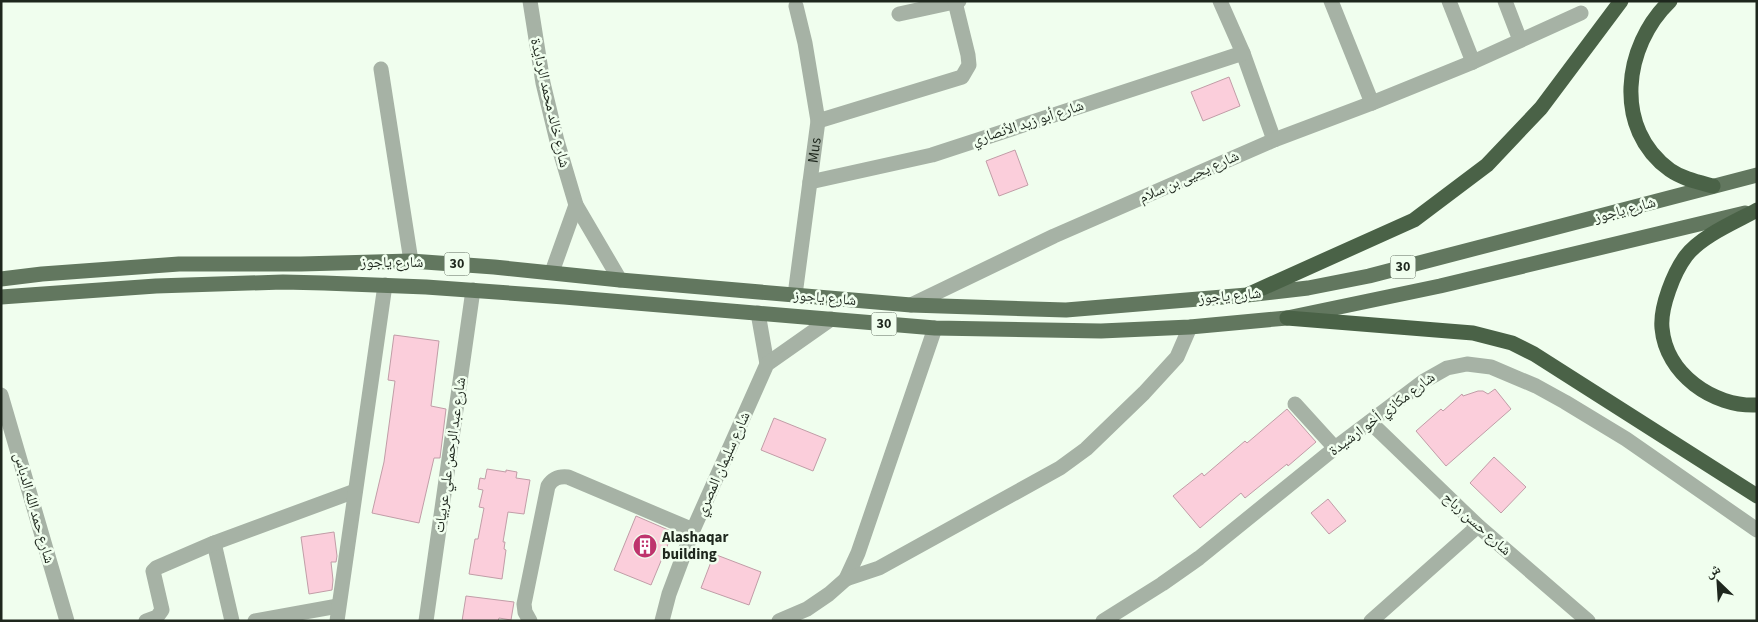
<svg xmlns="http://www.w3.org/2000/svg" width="1758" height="622" font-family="'Source Sans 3','Noto Naskh Arabic',sans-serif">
  <rect width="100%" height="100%" fill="#f0feee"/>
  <!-- building -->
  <g fill="#fbcedb" stroke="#c19da7">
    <polygon points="1229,77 1240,106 1203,121 1191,92"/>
    <polygon points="1015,150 1028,185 999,196 986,161"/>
    <polygon points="394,335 439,341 431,406 446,409 440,458 434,458 419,523 372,513 384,462 395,381 388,380"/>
    <polygon points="1495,389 1511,409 1446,466 1416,431 1441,409 1443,411 1462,394 1463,396 1478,391 1483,391 1488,394"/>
    <polygon points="1287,409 1316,442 1288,466 1287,464 1245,498 1241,493 1200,528 1173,496 1202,473 1204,476 1245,441 1247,443"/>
    <polygon points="774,418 826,439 813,471 761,450"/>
    <polygon points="1494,457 1526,487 1501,513 1470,483"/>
    <polygon points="487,469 506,472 506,470 517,472 516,478 530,480 524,514 508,512 503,542 505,542 504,549 506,550 502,579 469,574 475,539 478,539 484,508 479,507 483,490 478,489 480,478 485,479"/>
    <polygon points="1328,499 1346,521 1329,534 1311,513"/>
    <polygon points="636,516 673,532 651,585 614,570"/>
    <polygon points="334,532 337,556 336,562 331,562 333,580 332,590 309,594 301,537"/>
    <polygon points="714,554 761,572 749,605 701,588"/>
    <polygon points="466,596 514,602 511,620 499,618 498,621 462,621"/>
  </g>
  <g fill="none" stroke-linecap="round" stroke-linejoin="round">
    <!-- street -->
    <g stroke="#a6b2a5" stroke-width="15">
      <polyline points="530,1 543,83 557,141 576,205 620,280"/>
      <polyline points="1220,1 1243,53 1274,140"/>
      <polyline points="1331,1 1372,103"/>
      <polyline points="1449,1 1473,62"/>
      <polyline points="1505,1 1520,40"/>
      <polyline points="899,14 959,1"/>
      <polyline points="381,69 411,261"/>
      <polyline points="818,121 962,77 969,65 968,55 955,2"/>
      <polyline points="810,182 932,155 1243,53"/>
      <polyline points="552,272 576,205"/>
      <path id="s1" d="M795,295L818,121L805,43L796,6"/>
      <polyline points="911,305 1054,236 1274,140 1372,103 1473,62 1581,13"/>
      <polyline points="758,313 767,364"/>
      <polyline points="1,395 67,621"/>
      <polyline points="1295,404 1335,448"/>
      <polyline points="1370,422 1478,526 1588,621"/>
      <polyline points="214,543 232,621"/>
      <polyline points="846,579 858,553 935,328"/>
      <polyline points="146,621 157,617 162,610 153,571 156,568 214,543 355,491"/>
      <polyline points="255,621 338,606"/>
      <polyline points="337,621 385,285"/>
      <polyline points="426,621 473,290"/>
      <path d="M530,621L525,612L524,604L548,486C553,478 559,476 568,477L693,530"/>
      <polyline points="662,621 669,594 693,530 767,364 831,319"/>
      <polyline points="779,621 807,609 829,594 846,579 879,568 1060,468 1086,449 1144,393 1177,357 1190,327"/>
      <polyline points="1103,621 1162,584 1199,558 1335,448 1424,381 1447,368 1467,364 1491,367 1536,386 1565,402 1626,439 1757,530"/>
      <polyline points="1371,621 1478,526"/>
    </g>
    <!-- primary -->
    <g stroke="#62775f" stroke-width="15">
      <polyline points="1,279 42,274 179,264 301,264 411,261 494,267 620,280 911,305 1066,310 1247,295 1308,288 1369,276 1757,175"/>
      <polyline points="1,297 156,286 283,282 324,283 426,287 564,297 935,328 1101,331 1190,327 1287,318 1440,286 1745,213"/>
    </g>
    <!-- highway -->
    <g stroke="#4a6247" stroke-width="15">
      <path d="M1670,1C1623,46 1613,129 1670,170C1683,179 1698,182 1713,186"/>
      <path d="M1757,210C1735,222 1701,236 1686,256C1674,272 1660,307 1662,328C1666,374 1713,407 1757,405"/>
      <polyline points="1247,295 1414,220 1487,165 1541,108 1621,1"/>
      <polyline points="1287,318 1473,333 1512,343 1534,354 1757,496"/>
    </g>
  </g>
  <!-- icons -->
  <defs>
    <symbol id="building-disc" viewBox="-11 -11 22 22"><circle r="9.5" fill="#be346d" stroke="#f0feee"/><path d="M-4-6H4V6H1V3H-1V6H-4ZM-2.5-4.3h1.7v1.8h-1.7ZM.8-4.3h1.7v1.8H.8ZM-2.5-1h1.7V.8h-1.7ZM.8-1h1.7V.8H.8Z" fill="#fff"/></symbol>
  </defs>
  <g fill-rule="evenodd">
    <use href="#building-disc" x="631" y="532" width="28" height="28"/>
  </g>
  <g text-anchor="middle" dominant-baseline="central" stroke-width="5" stroke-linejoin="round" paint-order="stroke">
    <!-- shield labels -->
    <g fill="#f0feee" stroke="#5d685c" stroke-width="1">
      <rect x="444.5" y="252.5" width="25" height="23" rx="4"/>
      <rect x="1390.5" y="255.5" width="25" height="23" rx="4"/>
      <rect x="871.5" y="312.5" width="25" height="23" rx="4"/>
    </g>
    <g font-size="14" font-weight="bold" fill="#1e271d">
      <text x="457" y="264">30</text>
      <text x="1403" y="267">30</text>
      <text x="884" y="324">30</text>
    </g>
    <!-- street labels -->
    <g font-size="15" fill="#1e271d" stroke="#f0feee">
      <text transform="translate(550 103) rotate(77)">شارع خالد محمد الردايدة</text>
      <text transform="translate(1028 123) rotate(-18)">شارع أبو زيد الأنصاري</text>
      <text stroke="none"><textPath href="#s1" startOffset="146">Mus</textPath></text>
      <text transform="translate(1189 177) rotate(-24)">شارع يحيى بن سلام</text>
      <text transform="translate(1625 210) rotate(-15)">شارع ياجوز</text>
      <text x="392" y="262">شارع ياجوز</text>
      <text transform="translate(1230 296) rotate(-5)">شارع ياجوز</text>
      <text transform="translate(825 298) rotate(5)">شارع ياجوز</text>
      <text transform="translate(1382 414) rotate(-37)">شارع مكازي أخو ارشيدة</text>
      <text transform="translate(450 455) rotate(-82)">شارع عبد الرحمن علي عربيات</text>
      <text transform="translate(723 464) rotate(-66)">شارع سليمان المصري</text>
      <text transform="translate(34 508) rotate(74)">شارع حمد الله الدباس</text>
      <text transform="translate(1477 524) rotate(42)">شارع حسن رباح</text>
    </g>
    <!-- poi labels -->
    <g font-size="15" font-weight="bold" fill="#1e271d" stroke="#f0feee" text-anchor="start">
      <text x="662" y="537">Alashaqar<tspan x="662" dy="17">building</tspan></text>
    </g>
  </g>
  <!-- border -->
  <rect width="1758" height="622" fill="none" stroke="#1e271d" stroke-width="5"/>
  <!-- north arrow -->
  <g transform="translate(1718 582) rotate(335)" stroke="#f0feee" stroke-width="4" paint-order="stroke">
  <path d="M0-4L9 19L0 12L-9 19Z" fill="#1e271d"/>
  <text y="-8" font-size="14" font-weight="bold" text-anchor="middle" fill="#1e271d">ش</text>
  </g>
</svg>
